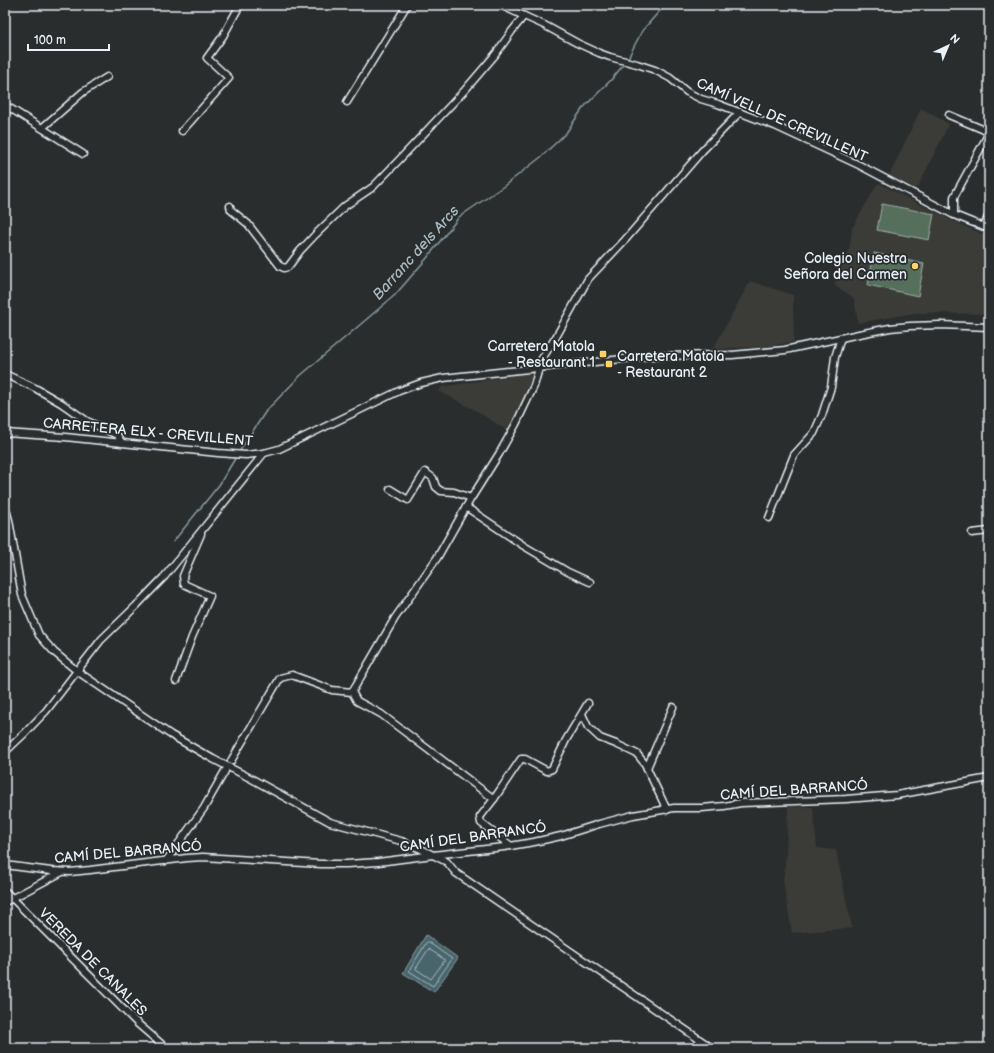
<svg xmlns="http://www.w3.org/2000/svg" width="994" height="1053" font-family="'Balsamiq Sans',sans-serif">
  <rect width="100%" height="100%" fill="#2a2d2e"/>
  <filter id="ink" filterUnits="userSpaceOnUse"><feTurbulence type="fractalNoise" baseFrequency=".025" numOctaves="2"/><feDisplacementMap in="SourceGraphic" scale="8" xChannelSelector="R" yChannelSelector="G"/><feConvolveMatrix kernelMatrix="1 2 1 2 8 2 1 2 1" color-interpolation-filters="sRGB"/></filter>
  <g filter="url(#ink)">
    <!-- built -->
    <g fill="#3b3b37">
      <polygon points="921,108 949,124 917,189 889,176"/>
      <polygon points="878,183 951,220 989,237 989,314 915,313 858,323 854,298 834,285 850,246 852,228"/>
      <polygon points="750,281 793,295 794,342 763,347 713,349"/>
      <polygon points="535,372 531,386 508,431 478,412 439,391 441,387"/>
      <polygon points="788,806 813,807 817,848 836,850 852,928 792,933 783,880 786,856"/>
    </g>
    <!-- green -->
    <g fill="#566e5b" stroke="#9fb0aa">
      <polygon points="882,204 934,214 929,240 877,230"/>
      <polygon points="874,253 924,264 918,296 868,285"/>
    </g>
    <!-- water -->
    <polygon fill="#48656c" stroke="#889da4" points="426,935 458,958 434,992 403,973"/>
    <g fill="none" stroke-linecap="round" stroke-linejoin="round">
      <!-- shore -->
      <g stroke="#a8b9c0" stroke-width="1">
        <polygon points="428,942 452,959 433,986 409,971 426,943"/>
        <polygon points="429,949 445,960 431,979 416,969"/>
      </g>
      <!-- stream -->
      <g stroke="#889da4" stroke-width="1.5">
        <polyline points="627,60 642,31 663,7 666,5"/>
        <polyline points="239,452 266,411 300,376 395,295 427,258 459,217 504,186 541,157 566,133 583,108 611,80 625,63"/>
        <polyline points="173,542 219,485 236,457"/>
      </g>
      <defs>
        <g id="minor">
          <polyline points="500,5 544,25 577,43 599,53 610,57 637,64 655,70 670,78 687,92 701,99 718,104 775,126 859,165 954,215 989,229"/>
          <polyline points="347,102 407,5"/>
          <polyline points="5,105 83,154"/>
          <polyline points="949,115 989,132"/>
          <polyline points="42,128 83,92 107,77"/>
          <polyline points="182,131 229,78 207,58 223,36 240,5"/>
          <polyline points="230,206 231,210 248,224 280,266 284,268 288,267 300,251 315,235 345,206 373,187 400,159 465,90 495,55 512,31 524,16"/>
          <polyline points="954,215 954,197 989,133"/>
          <polyline points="984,227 989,214"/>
          <polyline points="536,368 556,337 588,279 625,240 702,151 740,112"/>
          <polyline points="5,374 35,388 61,403 87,421 117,435 122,443"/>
          <polyline points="5,433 65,437 218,453 246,455 264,453 279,449 399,391 421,383 443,378 651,356 732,355 785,350 859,334 890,328 910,326 941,325 989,327"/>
          <polyline points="390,489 408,500 425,472 433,478 436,487 441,491 454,492 471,498"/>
          <polyline points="5,506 9,520 22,595 39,635 54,652 77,671 171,735 213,759 252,779 330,822 401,841 421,849 447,862 456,873 712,1048"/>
          <polyline points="466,507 524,546 568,572 590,582"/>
          <polyline points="769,518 794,455 814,433 822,415 831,387 835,357 841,338"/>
          <polyline points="972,533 989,531"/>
          <polyline points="176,681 192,637 210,596 184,584 183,576 201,534"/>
          <polyline points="352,692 395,618 437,558 470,500 499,454 516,424 534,386 539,368"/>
          <polyline points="352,692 357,701 381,714 494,799 521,759 525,759 547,771 552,769 566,740 588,703"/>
          <polyline points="582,714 588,727 600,738 616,744 637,754 645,764 667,810"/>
          <polyline points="5,752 25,733 46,711 101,640 136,606 165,576 264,453"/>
          <polyline points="231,761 280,678 292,675 332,690 352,692"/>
          <polyline points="647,768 673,707"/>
          <polyline points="494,799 480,817 481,823 511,846"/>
          <polyline points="166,861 204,808 225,771"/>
          <polyline points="5,865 51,871 70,872 90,870 187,858 203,857 321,864 347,864 378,862 433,855 504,847 534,842 561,836 599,824 633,815 674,808 702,808 724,806 741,803 846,799 897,795 989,778"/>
          <polyline points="5,891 138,1024 166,1048"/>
          <polyline points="5,902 62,872"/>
        </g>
      </defs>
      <!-- minor casing -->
      <use href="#minor" stroke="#e8f1f8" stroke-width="9"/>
      <!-- minor -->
      <use href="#minor" stroke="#2a2d2e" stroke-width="6"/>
    </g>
  </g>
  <!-- markers -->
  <g fill="#ffd166" stroke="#2a2d2e" stroke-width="1.5">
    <circle cx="915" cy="266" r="4"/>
    <rect x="599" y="350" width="8" height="8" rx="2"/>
    <rect x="605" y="360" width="8" height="8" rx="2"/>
  </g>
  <g text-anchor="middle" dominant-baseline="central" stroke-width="3.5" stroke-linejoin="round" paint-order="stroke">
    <!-- street labels -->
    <g font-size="14" fill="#e8f1f8" stroke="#2a2d2e">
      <text transform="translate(782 120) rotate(24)">CAMÍ VELL DE CREVILLENT</text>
      <text transform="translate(148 432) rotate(5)">CARRETERA ELX - CREVILLENT</text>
      <text transform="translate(794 790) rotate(-4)">CAMÍ DEL BARRANCÓ</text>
      <text transform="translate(473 837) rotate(-8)">CAMÍ DEL BARRANCÓ</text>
      <text transform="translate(128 852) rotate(-5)">CAMÍ DEL BARRANCÓ</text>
      <text transform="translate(93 962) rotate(45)">VEREDA DE CANALES</text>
    </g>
    <!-- poi labels -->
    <g font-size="14" fill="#e8f1f8" stroke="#2a2d2e" text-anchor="end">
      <text x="907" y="258">Colegio Nuestra<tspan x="907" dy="16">Señora del Carmen</tspan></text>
      <text x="595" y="346">Carretera Matola<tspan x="595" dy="16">- Restaurant 1</tspan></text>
      <text x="617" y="356" text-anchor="start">Carretera Matola<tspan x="617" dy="16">- Restaurant 2</tspan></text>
    </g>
    <!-- water labels -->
    <g font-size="15" font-style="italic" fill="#a8b9c0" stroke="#2a2d2e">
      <text transform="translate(416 253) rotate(-48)">Barranc dels Arcs</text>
    </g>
  </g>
  <!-- margin -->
  <rect width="994" height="1053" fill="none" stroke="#2a2d2e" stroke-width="20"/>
  <rect x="10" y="10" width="974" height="1033" fill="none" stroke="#e8f1f8" stroke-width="1.5" filter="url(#ink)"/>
  <!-- north arrow -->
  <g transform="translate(948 46) rotate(44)" stroke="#2a2d2e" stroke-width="3" paint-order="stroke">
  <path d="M0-3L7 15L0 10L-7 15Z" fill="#e8f1f8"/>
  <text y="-6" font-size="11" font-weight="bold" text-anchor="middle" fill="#e8f1f8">N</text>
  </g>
  <!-- scale -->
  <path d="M28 44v6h81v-6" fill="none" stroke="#e8f1f8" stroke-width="2"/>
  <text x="34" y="44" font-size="12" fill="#e8f1f8" stroke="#2a2d2e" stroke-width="3" paint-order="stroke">100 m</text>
</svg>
